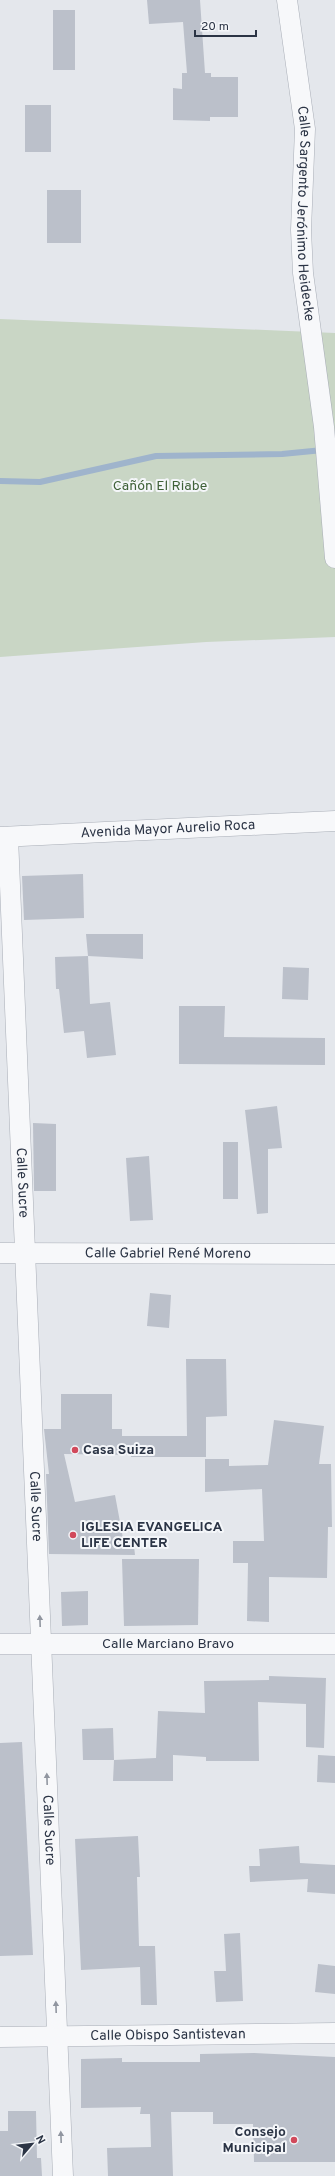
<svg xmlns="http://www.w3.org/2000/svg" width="335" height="2176" font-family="Overpass,sans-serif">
  <rect width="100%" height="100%" fill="#e4e7ec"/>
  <!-- green -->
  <polygon fill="#c9d6c5" points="0,319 335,333 335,637 206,642 0,657"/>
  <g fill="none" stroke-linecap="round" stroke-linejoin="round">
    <!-- stream -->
    <polyline stroke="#9fb4cc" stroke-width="6" points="0,481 40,482 156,456 282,454 323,450"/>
  </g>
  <!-- building -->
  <g fill="#bbc0ca">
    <polygon points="147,0 200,0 205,73 211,73 211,77 238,77 238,117 210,117 210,121 173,120 173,88 182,89 182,73 187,73 183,22 149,24"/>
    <rect x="53" y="10" width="22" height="60"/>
    <rect x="25" y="105" width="26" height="47"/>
    <rect x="47" y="190" width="34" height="53"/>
    <polygon points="83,874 84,918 24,920 22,876"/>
    <polygon points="86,934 143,934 143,959 88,956"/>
    <polygon points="88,956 90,1004 110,1002 116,1055 87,1058 84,1031 64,1033 59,989 56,989 55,957"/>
    <polygon points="283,967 309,968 308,1000 282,999"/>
    <polygon points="179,1006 225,1006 224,1037 325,1038 325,1065 179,1064"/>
    <polygon points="277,1106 282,1148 268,1149 268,1213 257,1214 245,1110"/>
    <polygon points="33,1123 56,1124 56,1191 34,1191"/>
    <rect x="223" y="1142" width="15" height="57"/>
    <polygon points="149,1156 153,1220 130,1221 126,1158"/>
    <polygon points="150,1293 171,1295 169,1328 147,1326"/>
    <polygon points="186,1359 226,1359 227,1416 206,1417 206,1457 131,1457 131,1455 64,1454 75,1502 115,1495 123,1538 133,1537 135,1555 49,1554 46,1474 49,1474 44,1429 61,1429 61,1394 112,1394 112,1429 122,1429 122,1436 187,1436"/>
    <polygon points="274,1420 324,1426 319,1464 331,1464 332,1527 328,1527 327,1578 269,1577 269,1622 247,1621 248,1563 233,1563 233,1541 264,1541 262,1489 205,1492 205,1459 229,1459 229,1466 268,1465"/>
    <polygon points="122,1559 199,1559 198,1625 124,1626"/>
    <polygon points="88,1591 88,1625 62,1626 61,1592"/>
    <polygon points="269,1676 326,1678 324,1748 306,1747 306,1704 258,1702 259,1761 206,1761 206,1757 173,1755 173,1781 113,1781 114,1760 156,1758 158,1711 205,1713 204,1681 269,1680"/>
    <polygon points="113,1728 114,1760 83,1760 82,1729"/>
    <polygon points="22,1742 33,1955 0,1956 0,1743"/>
    <polygon points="318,1755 335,1756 335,1783 317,1782"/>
    <polygon points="138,1836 140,1877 137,1877 139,1946 155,1946 157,2005 141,2005 140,1967 81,1970 75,1839"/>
    <polygon points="299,1846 300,1863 335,1865 335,1894 307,1892 308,1879 250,1882 249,1866 260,1866 259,1849"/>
    <polygon points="240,1933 243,2001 216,2002 214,1971 226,1971 224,1934"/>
    <polygon points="318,1964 335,1966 335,1994 315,1992"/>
    <polygon points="254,2053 335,2057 335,2162 254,2162 253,2124 213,2124 213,2112 171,2112 173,2176 108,2176 107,2148 151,2147 150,2114 140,2114 141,2107 81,2108 81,2059 122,2058 122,2062 200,2062 200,2054"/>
    <polygon points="8,2111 36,2111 37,2158 41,2158 42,2176 0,2176 0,2131 8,2131"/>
  </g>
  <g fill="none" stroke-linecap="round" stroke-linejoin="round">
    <defs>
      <g id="minor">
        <path id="s1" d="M287,0L305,129L301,230L303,273L324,427L335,558"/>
        <path id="s2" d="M0,837L335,821"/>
        <path id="s3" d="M8,837L63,2176"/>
        <path id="s4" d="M0,1253L335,1254"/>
        <path id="s5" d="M0,1644H335"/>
        <path id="s6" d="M0,2037L335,2033"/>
      </g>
    </defs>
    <!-- minor casing -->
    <use href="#minor" stroke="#a9aeb7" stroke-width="21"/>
    <!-- minor -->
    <use href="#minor" stroke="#f7f8fa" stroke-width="20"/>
  </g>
  <!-- one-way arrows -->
  <defs><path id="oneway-solid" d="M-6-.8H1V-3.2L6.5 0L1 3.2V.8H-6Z"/></defs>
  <g fill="#9196a0">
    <use href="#oneway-solid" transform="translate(40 1621) rotate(-92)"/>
    <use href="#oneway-solid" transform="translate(47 1779) rotate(-92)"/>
    <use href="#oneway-solid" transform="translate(56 2007) rotate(-92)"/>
    <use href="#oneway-solid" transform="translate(61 2137) rotate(-92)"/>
  </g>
  <!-- markers -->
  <g fill="#d1495b" stroke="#f4f6f9" stroke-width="1.5">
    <circle cx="75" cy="1450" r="4"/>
    <circle cx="73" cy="1535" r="4"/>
    <circle cx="294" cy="2140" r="4"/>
  </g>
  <g text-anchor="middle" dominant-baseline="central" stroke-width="4" stroke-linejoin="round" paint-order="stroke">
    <!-- street labels -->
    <g font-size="14" fill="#2b3445" stroke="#f4f6f9">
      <text stroke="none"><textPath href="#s1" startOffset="215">Calle Sargento Jerónimo Heidecke</textPath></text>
      <text stroke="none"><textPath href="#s2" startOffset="168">Avenida Mayor Aurelio Roca</textPath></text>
      <text stroke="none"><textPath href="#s3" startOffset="346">Calle Sucre</textPath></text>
      <text stroke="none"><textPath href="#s4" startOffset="168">Calle Gabriel René Moreno</textPath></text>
      <text stroke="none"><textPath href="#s3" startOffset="670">Calle Sucre</textPath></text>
      <text stroke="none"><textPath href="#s5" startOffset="168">Calle Marciano Bravo</textPath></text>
      <text stroke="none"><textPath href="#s3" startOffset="994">Calle Sucre</textPath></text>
      <text stroke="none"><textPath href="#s6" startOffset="168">Calle Obispo Santistevan</textPath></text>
    </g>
    <!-- park labels -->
    <g font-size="14" fill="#3f6138" stroke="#f4f6f9">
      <text x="160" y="486">Cañón El Riabe</text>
    </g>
    <!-- poi labels -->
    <g font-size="14" font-weight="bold" fill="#2b3445" stroke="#f4f6f9" text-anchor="start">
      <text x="83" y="1450">Casa Suiza</text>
      <text x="81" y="1527">IGLESIA EVANGELICA<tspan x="81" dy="16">LIFE CENTER</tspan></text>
      <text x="286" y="2132" text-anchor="end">Consejo<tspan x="286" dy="16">Municipal</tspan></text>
    </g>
  </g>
  <!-- north arrow -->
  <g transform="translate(32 2144) rotate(62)" stroke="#f4f6f9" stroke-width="3" paint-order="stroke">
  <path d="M0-3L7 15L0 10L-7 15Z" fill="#2b3445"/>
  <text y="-6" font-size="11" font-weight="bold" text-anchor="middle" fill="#2b3445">N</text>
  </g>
  <!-- scale -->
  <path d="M195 30v6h61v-6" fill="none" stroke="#2b3445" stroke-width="2"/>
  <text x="201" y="30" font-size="12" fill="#2b3445" stroke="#f4f6f9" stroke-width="3" paint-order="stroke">20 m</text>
</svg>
